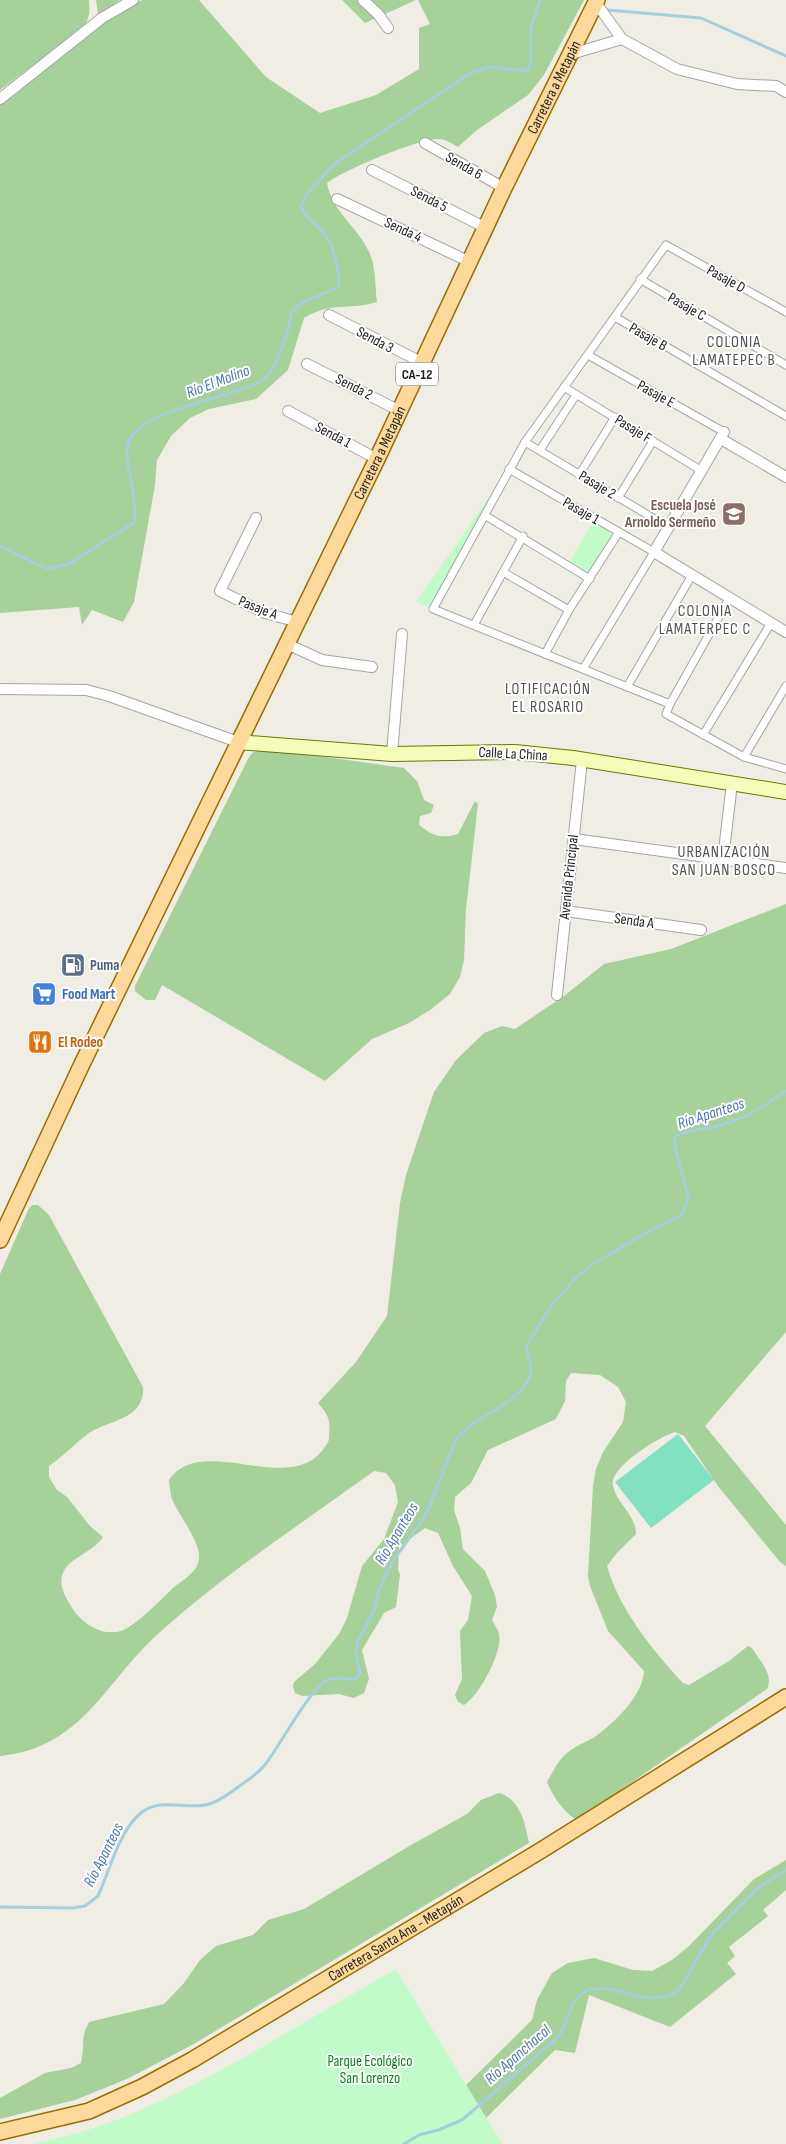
<svg xmlns="http://www.w3.org/2000/svg" width="786" height="2144" font-family="'Sofia Sans Condensed',sans-serif">
  <rect width="100%" height="100%" fill="#f0ede5"/>
  <!-- forest -->
  <g fill="#a6d199">
    <path d="M0,0H89C90,12 90,20 81,29L0,90Z"/>
    <polygon points="96,0 120,0 98,15"/>
    <path d="M142,0H199L266,77L320,113L376,95L419,69V28L430,24L418,0H584L544,75L528,95L477,130L458,147C453,144 445,139 440,139C419,138 344,170 327,183C332,212 358,227 369,252C376,266 375,287 377,302C347,311 333,301 304,318L288,370L256,399L209,409L190,418L171,436L157,460L155,485L134,602L123,622L92,610L82,625L79,607L0,613V104L102,20Z"/>
    <polygon points="342,0 416,0 365,23"/>
    <path d="M259,750L319,756L404,768L417,781L424,800L434,805L431,813L420,816L419,825C433,836 441,839 458,834L475,801L478,804L466,909L464,960L460,977L450,994L430,1010L409,1023L372,1039L325,1081L162,985L155,1000H146L135,991V986L248,759L252,753Z"/>
    <path d="M786,904V1332L705,1426L786,1525V1566L780,1562L718,1486L684,1436L675,1432C659,1437 609,1467 613,1486C617,1504 636,1515 636,1534L616,1554L607,1566C619,1609 653,1651 683,1683L689,1685L729,1661L748,1646L752,1648C760,1661 774,1675 767,1689L580,1818L575,1819C562,1810 553,1796 547,1782C553,1772 558,1760 567,1753C577,1744 591,1741 600,1733C618,1719 643,1694 644,1671L608,1631L590,1586L588,1576L593,1486L596,1469L603,1452L623,1422L626,1402L618,1387L600,1375L571,1373L566,1381L565,1401L556,1419L488,1450L471,1483L455,1497L454,1510L460,1528L463,1549L485,1571L495,1595L497,1607L492,1620C494,1624 498,1629 499,1634C503,1652 479,1696 464,1705L458,1702L455,1695L462,1679L460,1631L468,1620L472,1596L453,1566L438,1533L425,1528L399,1547L398,1570L400,1575L396,1607L384,1613L362,1650L369,1679L364,1693L354,1698L339,1694L302,1696L295,1693L293,1686L294,1682L315,1664L339,1634L347,1618L362,1566L384,1539L398,1502L395,1485L386,1473L374,1471C302,1523 226,1573 159,1633C105,1681 83,1748 0,1756V1274L29,1208L32,1205H38L49,1215L143,1387C145,1420 109,1420 89,1433C75,1443 64,1456 49,1466V1477L57,1490L67,1497L90,1526L103,1537C94,1551 69,1559 64,1571C58,1582 63,1592 69,1603C79,1621 99,1637 121,1631C134,1627 161,1600 171,1590C181,1580 199,1573 199,1557C200,1541 178,1514 172,1499C170,1493 170,1486 169,1480C201,1433 286,1495 322,1451C325,1446 329,1443 329,1438C330,1420 330,1417 318,1403L356,1362L387,1316L400,1203L406,1175L434,1092L456,1060L484,1033L502,1026L515,1029L564,996L604,964L671,949Z"/>
    <path d="M499,1793C520,1799 525,1822 529,1843L192,2045L127,2079L75,2100L0,2119V2098L45,2073L71,2068L81,2063C85,2046 80,2038 89,2022L164,2004L184,1983L200,1960L216,1946L253,1935L268,1920L304,1909L411,1845L467,1814L481,1800Z"/>
    <polygon points="786,1860 786,1890 763,1910 768,1916 729,1947 735,1956 727,1963 736,1974 670,2027 589,1995 575,2053 555,2050 486,2118 466,2085 532,2020 537,2000 552,1973 568,1963 594,1958 633,1970 652,1971 672,1960 689,1946 754,1879"/>
  </g>
  <!-- park -->
  <g fill="#c1fbc9">
    <polygon points="509,469 433,609 416,602"/>
    <polygon points="595,518 619,532 590,579 568,565"/>
    <path d="M396,1969L502,2144H33C64,2137 95,2129 124,2117C218,2078 308,2019 396,1969Z"/>
  </g>
  <!-- pitch -->
  <polygon fill="#81e1c1" points="678,1434 714,1480 651,1528 615,1482"/>
  <g fill="none" stroke-linecap="round" stroke-linejoin="round">
    <!-- stream -->
    <g stroke="#a4cfdf" stroke-width="3">
      <polyline points="607,10 701,18 786,56"/>
      <path d="M0,546L47,569L69,564L135,522C137,497 127,474 127,451C128,406 242,400 266,377C278,365 284,342 289,326C290,322 290,315 293,311C301,299 326,295 339,286C339,271 335,249 326,236C318,223 308,223 301,206L306,195L333,165L471,73L489,67L527,71L531,60V27L540,0"/>
      <path d="M0,1907L73,1908L85,1906L98,1896C110,1870 119,1830 142,1812C161,1798 184,1809 205,1805C216,1803 229,1794 238,1787C247,1781 257,1774 264,1766C278,1750 312,1683 330,1679C338,1677 348,1680 357,1678L360,1673L356,1654L358,1641L375,1608L379,1590L392,1562L421,1522L429,1508L455,1441C473,1414 519,1407 530,1375C534,1364 525,1356 527,1345L553,1303L578,1276L593,1264L653,1229L680,1216L685,1208L688,1197L674,1143L676,1136C691,1128 708,1130 725,1124C748,1117 766,1105 786,1091"/>
      <path d="M404,2144L419,2135L438,2130L462,2120L557,2038C569,2025 567,2007 580,1995C607,1973 645,2014 679,1990L712,1934L758,1888L786,1870"/>
    </g>
    <defs>
      <g id="pedestrian">
        <polyline points="640,279 786,365"/>
        <polyline points="786,312 666,245 525,442 433,609 670,704 666,714 744,757 786,769"/>
        <polyline points="615,317 786,416"/>
        <polyline points="588,355 724,432"/>
        <polyline points="564,387 702,471"/>
        <polyline points="525,442 670,528"/>
        <polyline points="540,450 576,395"/>
        <polyline points="509,469 654,552 583,669"/>
        <polyline points="579,475 615,417"/>
        <polyline points="618,498 653,441"/>
        <polyline points="486,516 590,579"/>
        <polyline points="503,572 569,610"/>
        <polyline points="474,625 523,536"/>
        <polyline points="545,654 569,610 619,532"/>
        <polyline points="627,687 692,575"/>
        <polyline points="670,704 730,597"/>
        <polyline points="703,735 771,623"/>
        <polyline points="744,757 786,686"/>
      </g>
      <g id="minor">
        <polyline points="363,0 378,14 388,28"/>
        <polyline points="596,3 622,39 677,69 737,84 776,86 786,92"/>
        <polyline points="571,54 622,39"/>
        <polyline points="0,99 102,18 133,0"/>
        <polyline points="425,143 504,188"/>
        <polyline points="372,170 486,228"/>
        <polyline points="337,199 470,262"/>
        <polyline points="329,315 423,363"/>
        <polyline points="307,364 400,411"/>
        <polyline points="288,411 377,459"/>
        <polyline points="724,432 654,552 786,632"/>
        <polyline points="721,439 786,477"/>
        <polyline points="256,518 220,591 265,613 298,622"/>
        <polyline points="287,644 322,660 372,667"/>
        <polyline points="0,689 86,690 109,696 238,742"/>
        <polyline points="392,754 402,634"/>
        <polyline points="574,839 786,868"/>
        <polyline points="723,859 732,783"/>
        <polyline points="566,911 701,930"/>
        <polyline points="557,995 582,760"/>
      </g>
      <polyline id="secondary" points="238,742 392,754 515,752 573,758 786,792"/>
      <g id="primary">
        <path id="s1" d="M0,1240L82,1064L377,459L504,188L597,0"/>
        <path id="s2" d="M0,2132L89,2111L142,2087L192,2060L540,1851L786,1697"/>
      </g>
    </defs>
    <!-- pedestrian casing -->
    <use href="#pedestrian" stroke="#a6a6a6" stroke-width="9"/>
    <!-- minor casing -->
    <use href="#minor" stroke="#a6a6a6" stroke-width="12"/>
    <!-- secondary casing -->
    <use href="#secondary" stroke="#687b02" stroke-width="16"/>
    <!-- primary casing -->
    <use href="#primary" stroke="#9a6f00" stroke-width="18"/>
    <!-- pedestrian -->
    <use href="#pedestrian" stroke="#fff" stroke-width="7"/>
    <!-- minor -->
    <use href="#minor" stroke="#fff" stroke-width="10"/>
    <!-- secondary -->
    <use href="#secondary" stroke="#f5fbb8" stroke-width="14"/>
    <!-- primary -->
    <use href="#primary" stroke="#fed99c" stroke-width="15"/>
  </g>
  <!-- icons -->
  <defs>
    <symbol id="school-square" viewBox="-11 -11 22 22"><rect x="-9" y="-9" width="18" height="18" rx="4" fill="#8d6e63" stroke="#fff"/><path d="M0-5L7-2L0 1L-7-2ZM-4 1L0 2.5L4 1V4Q0 6-4 4Z" fill="#fff"/></symbol>
    <symbol id="fuel-square" viewBox="-11 -11 22 22"><rect x="-9" y="-9" width="18" height="18" rx="4" fill="#5c6f8a" stroke="#fff"/><path d="M-5.5-6h7V0h2V4h1.3V-2.5L3-4.5l.8-.8L6-3V5H2.5V1h-1V6h-7ZM-4.2-4.7v3.2H.2V-4.7Z" fill="#fff"/></symbol>
    <symbol id="supermarket-square" viewBox="-11 -11 22 22"><rect x="-9" y="-9" width="18" height="18" rx="4" fill="#3f7fe0" stroke="#fff"/><path d="M-6-5.5h2.5l.6 2H6L4.5 2H-2.5L-4.4-4H-6ZM-1.5 3.2a1.3 1.3 0 1 0 .1 0ZM3 3.2a1.3 1.3 0 1 0 .1 0Z" fill="#fff"/></symbol>
    <symbol id="restaurant-square" viewBox="-11 -11 22 22"><rect x="-9" y="-9" width="18" height="18" rx="4" fill="#e8710a" stroke="#fff"/><path d="M-5-6h1v4h1v-4h1v4h1v-4h1v5L-1.5 .5V6h-2V.5L-5-1ZM5-6V6H3V1.5H1.5Q1.5-4 5-6Z" fill="#fff"/></symbol>
  </defs>
  <g fill-rule="evenodd">
    <use href="#school-square" x="720" y="500" width="28" height="28"/>
    <use href="#fuel-square" x="59" y="951" width="28" height="28"/>
    <use href="#supermarket-square" x="30" y="980" width="28" height="28"/>
    <use href="#restaurant-square" x="26" y="1028" width="28" height="28"/>
  </g>
  <g text-anchor="middle" dominant-baseline="central" stroke-width="4" stroke-linejoin="round" paint-order="stroke">
    <!-- shield labels -->
    <rect fill="#fff" stroke="#626262" stroke-width="1" x="396" y="362.5" width="42" height="23" rx="4"/>
    <g font-size="14" font-weight="bold" fill="#1f1f1f">
      <text x="417" y="374">CA-12</text>
    </g>
    <!-- street labels -->
    <g font-size="15" fill="#1f1f1f" stroke="#fff">
      <text stroke="none"><textPath href="#s1" startOffset="1279">Carretera a Metapán</textPath></text>
      <text transform="translate(464 166) rotate(30)">Senda 6</text>
      <text transform="translate(429 199) rotate(27)">Senda 5</text>
      <text transform="translate(403 230) rotate(25)">Senda 4</text>
      <text transform="translate(726 279) rotate(29)">Pasaje D</text>
      <text transform="translate(687 307) rotate(30)">Pasaje C</text>
      <text transform="translate(648 337) rotate(30)">Pasaje B</text>
      <text transform="translate(375 340) rotate(28)">Senda 3</text>
      <text transform="translate(354 387) rotate(27)">Senda 2</text>
      <text transform="translate(656 394) rotate(29)">Pasaje E</text>
      <text transform="translate(633 429) rotate(32)">Pasaje F</text>
      <text transform="translate(333 435) rotate(28)">Senda 1</text>
      <text stroke="none"><textPath href="#s1" startOffset="874">Carretera a Metapán</textPath></text>
      <text transform="translate(597 485) rotate(31)">Pasaje 2</text>
      <text transform="translate(581 511) rotate(30)">Pasaje 1</text>
      <text transform="translate(258 608) rotate(22)">Pasaje A</text>
      <text transform="translate(513 754) rotate(3)">Calle La China</text>
      <text transform="translate(569 877) rotate(-84)">Avenida Principal</text>
      <text transform="translate(634 921) rotate(8)">Senda A</text>
      <text stroke="none"><textPath href="#s2" startOffset="444">Carretera Santa Ana - Metapán</textPath></text>
    </g>
    <!-- education labels -->
    <g font-size="15" font-weight="bold" fill="#785e54" stroke="#fff" text-anchor="end">
      <text x="716" y="505">Escuela José<tspan x="716" dy="17">Arnoldo Sermeño</tspan></text>
    </g>
    <!-- service labels -->
    <g font-size="15" font-weight="bold" fill="#4e5e75" stroke="#fff" text-anchor="start">
      <text x="90" y="965">Puma</text>
    </g>
    <!-- shop labels -->
    <g font-size="15" font-weight="bold" fill="#366cbe" stroke="#fff" text-anchor="start">
      <text x="62" y="994">Food Mart</text>
    </g>
    <!-- food labels -->
    <g font-size="15" font-weight="bold" fill="#c56008" stroke="#fff" text-anchor="start">
      <text x="58" y="1042">El Rodeo</text>
    </g>
    <!-- park labels -->
    <g font-size="15" fill="#088218" stroke="#fff">
      <text x="370" y="2061">Parque Ecológico<tspan x="370" dy="17">San Lorenzo</tspan></text>
    </g>
    <!-- neighbourhood labels -->
    <g font-size="16" letter-spacing="1" fill="#525252" stroke="#fff">
      <text x="734" y="342">COLONIA<tspan x="734" dy="18">LAMATEPEC B</tspan></text>
      <text x="705" y="611">COLONIA<tspan x="705" dy="18">LAMATERPEC C</tspan></text>
      <text x="548" y="689">LOTIFICACIÓN<tspan x="548" dy="18">EL ROSARIO</tspan></text>
      <text x="724" y="852">URBANIZACIÓN<tspan x="724" dy="18">SAN JUAN BOSCO</tspan></text>
    </g>
    <!-- water labels -->
    <g font-size="16" font-style="italic" fill="#4878b2" stroke="#fff">
      <text transform="translate(218 382) rotate(-21)">Río El Molino</text>
      <text transform="translate(711 1114) rotate(-18)">Río Apanteos</text>
      <text transform="translate(397 1534) rotate(-59)">Río Apanteos</text>
      <text transform="translate(104 1855) rotate(-63)">Río Apanteos</text>
      <text transform="translate(518 2055) rotate(-41)">Río Apanchacal</text>
    </g>
  </g>
</svg>
